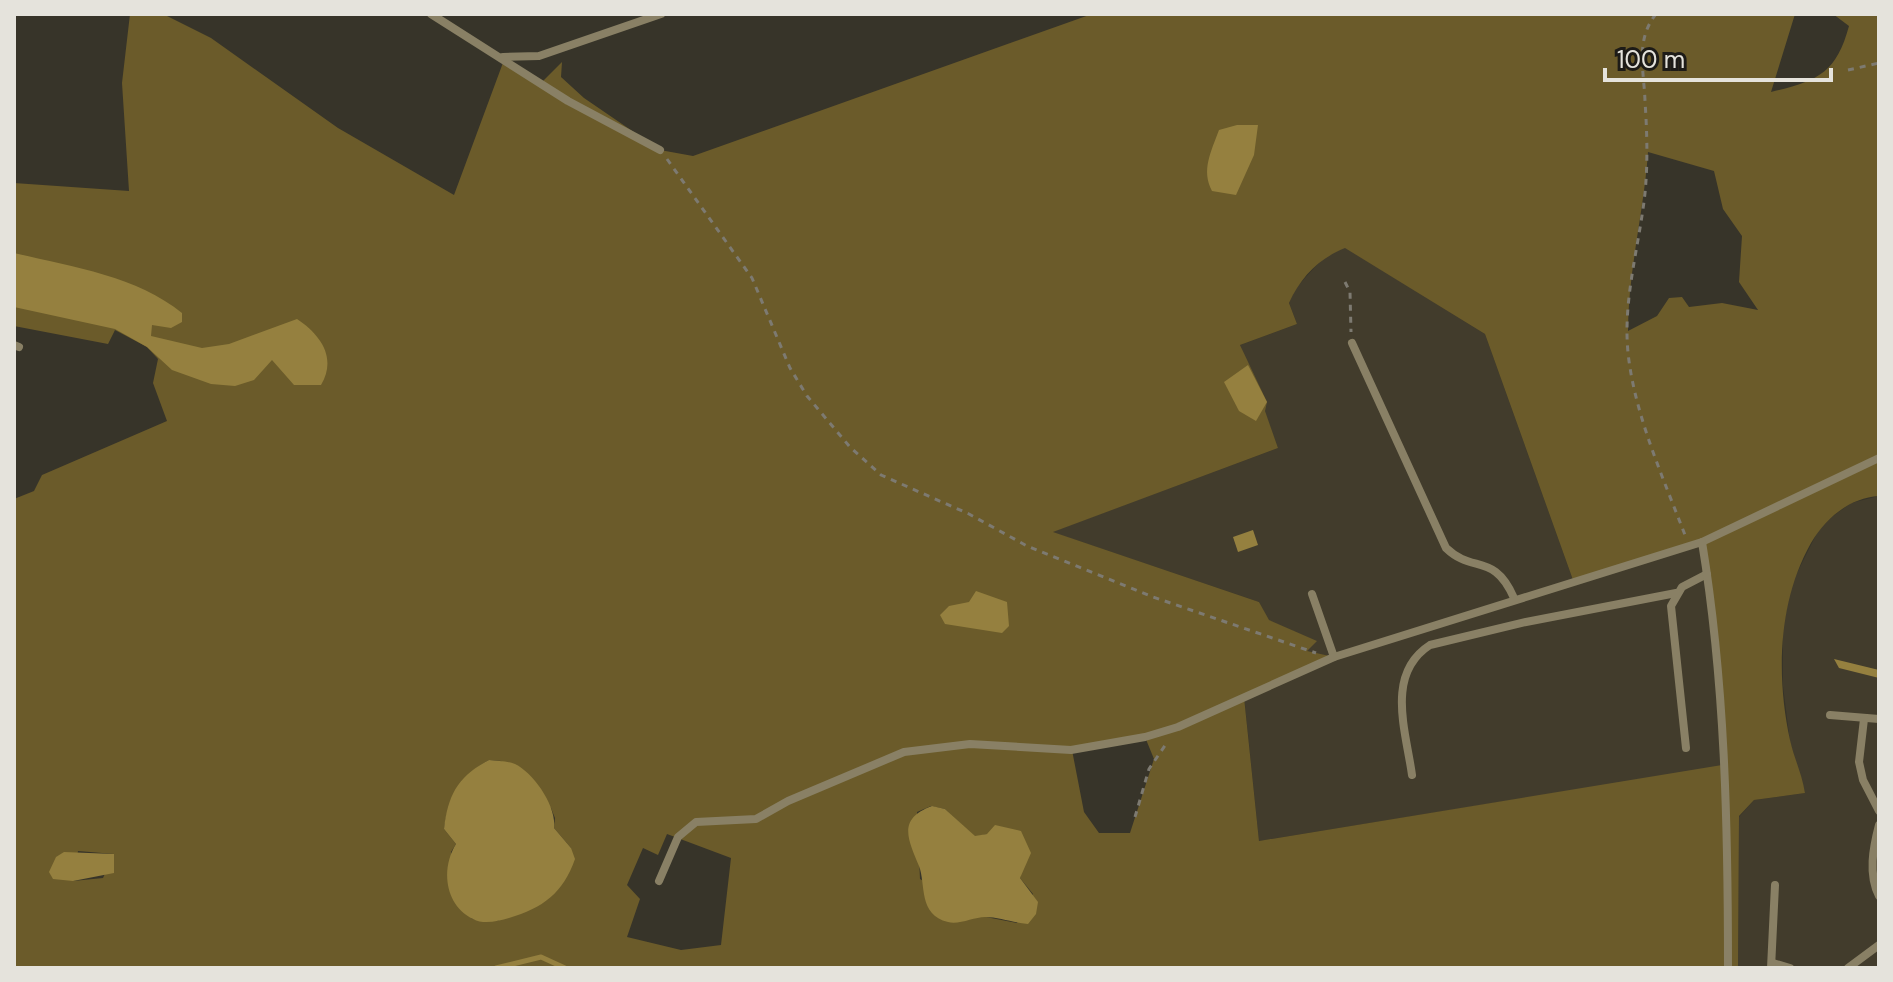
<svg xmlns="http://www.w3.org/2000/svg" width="1893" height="982" font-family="'DM Sans',sans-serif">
  <rect width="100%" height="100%" fill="#373429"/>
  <!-- built -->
  <g fill="#423c2c">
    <polygon points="1345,247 1485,334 1573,580 1702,542 1723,766 1259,841 1244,696 1316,641 1268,620 1259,602 1052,532 1278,448 1240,345 1297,324 1289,303 1295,289 1324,257"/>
    <polygon points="1879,496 1879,968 1738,968 1739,817 1754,800 1805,793 1790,742 1783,686 1783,629 1791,585 1818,531 1833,516 1851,503"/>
  </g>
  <!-- green -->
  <path fill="#6b5b2a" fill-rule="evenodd" d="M130,14H163L211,38L338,128L454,195L504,60L541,83L562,62L561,77L584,98L660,150L693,156L1092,14H1795L1771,92C1817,81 1836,74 1849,26L1833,14H1879V496C1849,498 1826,518 1811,543C1778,601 1776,676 1790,740C1794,758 1802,774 1805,793L1754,800L1739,816L1738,968H14V499L34,491L42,475L167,421L153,383L158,359L147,347L115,330L108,344L14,326V183L129,191L122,83ZM1648,152L1714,171L1723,209L1742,236L1739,282L1758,310L1722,303L1689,307L1682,297L1669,298L1657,316L1628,331C1628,271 1644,212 1648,152ZM1345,248L1485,334L1573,580L1702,542L1713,615L1722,765L1259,841L1244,697L1334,657L1307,651L1317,641L1269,620L1259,602L1053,532L1278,448L1265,411L1267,402L1240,345L1297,324L1289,303C1301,277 1318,259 1345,248ZM1145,737L1154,759L1130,833H1099L1084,812L1072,750ZM489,760L501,761L551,808L555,818L554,828L571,848L498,921L472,919L451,852L456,844L444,829C448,799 462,774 489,760ZM931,806L945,809L975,837L987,834L1023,865L1020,878L1033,894L1017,923L986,917L920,879L917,812ZM667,834L731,858L721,945L681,950L627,937L640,899L627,885L643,848L658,855ZM78,851L114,854L103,878L73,881Z"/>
  <!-- water -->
  <g fill="#95803f">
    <path d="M1237,125H1258L1254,155L1236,195L1212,191C1201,170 1211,152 1219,130Z"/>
    <path d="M14,253C69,266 137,276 182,313V322L171,328L152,325L151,336L202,348L229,344L297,319C321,335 337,358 321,385H294L272,360L254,380L235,386L211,384L172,370L147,347L115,329L14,307Z"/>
    <polygon points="1248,365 1267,402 1256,421 1239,411 1224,382"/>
    <polygon points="1253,530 1258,545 1238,552 1233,537"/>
    <polygon points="976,591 1007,602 1009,626 1002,633 945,624 940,615 949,606 969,602"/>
    <polygon points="1834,659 1879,670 1879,678 1839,668"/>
    <path d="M489,760C498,761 507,761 515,764C534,773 557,807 554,828L571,848L575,859C563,893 543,908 509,918C498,921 484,925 473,919C444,905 441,868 456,844L444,829C448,795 458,776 489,760Z"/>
    <path d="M932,806L945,809L975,836L987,834L995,825L1021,831L1031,853L1020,878L1038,902L1036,914L1028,924C1014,923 999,917 985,917C974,917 959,925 948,922C918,915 926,884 919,866C908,839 897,819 932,806Z"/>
    <polygon points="64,852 114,854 114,873 73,881 53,879 49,872 56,857"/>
  </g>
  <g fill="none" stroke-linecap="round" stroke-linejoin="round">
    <!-- stream -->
    <polyline stroke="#95803f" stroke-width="5" points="496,968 541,957 565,968"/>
    <!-- path -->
    <g stroke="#7d7a71" stroke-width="3" stroke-dasharray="6 6" stroke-linecap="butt">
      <path d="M1656,14C1635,40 1644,71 1645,101C1647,132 1648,162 1645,193C1639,249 1621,304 1629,361C1637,420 1664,480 1685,535"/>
      <polyline points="1848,70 1879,63"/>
      <polyline points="667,159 752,278 790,368 807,396 850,447 881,475 969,514 1027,546 1153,597 1316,653"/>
      <polyline points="1345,282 1350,292 1351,332"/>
      <polyline points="1135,817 1149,769 1168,741"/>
    </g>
    <!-- lane -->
    <g stroke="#898065" stroke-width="8">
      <polyline points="431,14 568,101 660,150"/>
      <polyline points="503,57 539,56 661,14"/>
      <path d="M1352,343L1446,548C1473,574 1494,552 1514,598"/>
      <polyline points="14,345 19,347"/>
      <polyline points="1702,542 1879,458"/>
      <polyline points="1312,594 1334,657"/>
      <polyline points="1830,715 1879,719"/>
      <polyline points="1864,719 1859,762 1863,780 1879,811"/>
      <polyline points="1686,748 1671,606 1682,587 1707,574"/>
      <path d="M1412,775C1406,731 1385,674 1430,645L1526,622L1676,593"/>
      <path d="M1879,825C1873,848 1868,874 1879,896"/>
      <path d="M659,881L678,837L696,822L756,819L788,801L904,752L970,744L1071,750L1145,737L1178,727L1334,657L1702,542C1725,682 1728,826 1728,968"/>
      <polyline points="1773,963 1790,968"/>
      <polyline points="1771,968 1775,885"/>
      <polyline points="1848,968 1879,945"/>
    </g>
  </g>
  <!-- border -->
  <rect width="1893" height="982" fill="none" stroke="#e5e3dc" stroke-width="32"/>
  <!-- scale -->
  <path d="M1605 68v12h226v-12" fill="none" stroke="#e5e3dc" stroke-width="4"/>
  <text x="1617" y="68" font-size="24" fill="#e5e3dc" stroke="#1d1b17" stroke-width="6" paint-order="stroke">100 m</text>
</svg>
